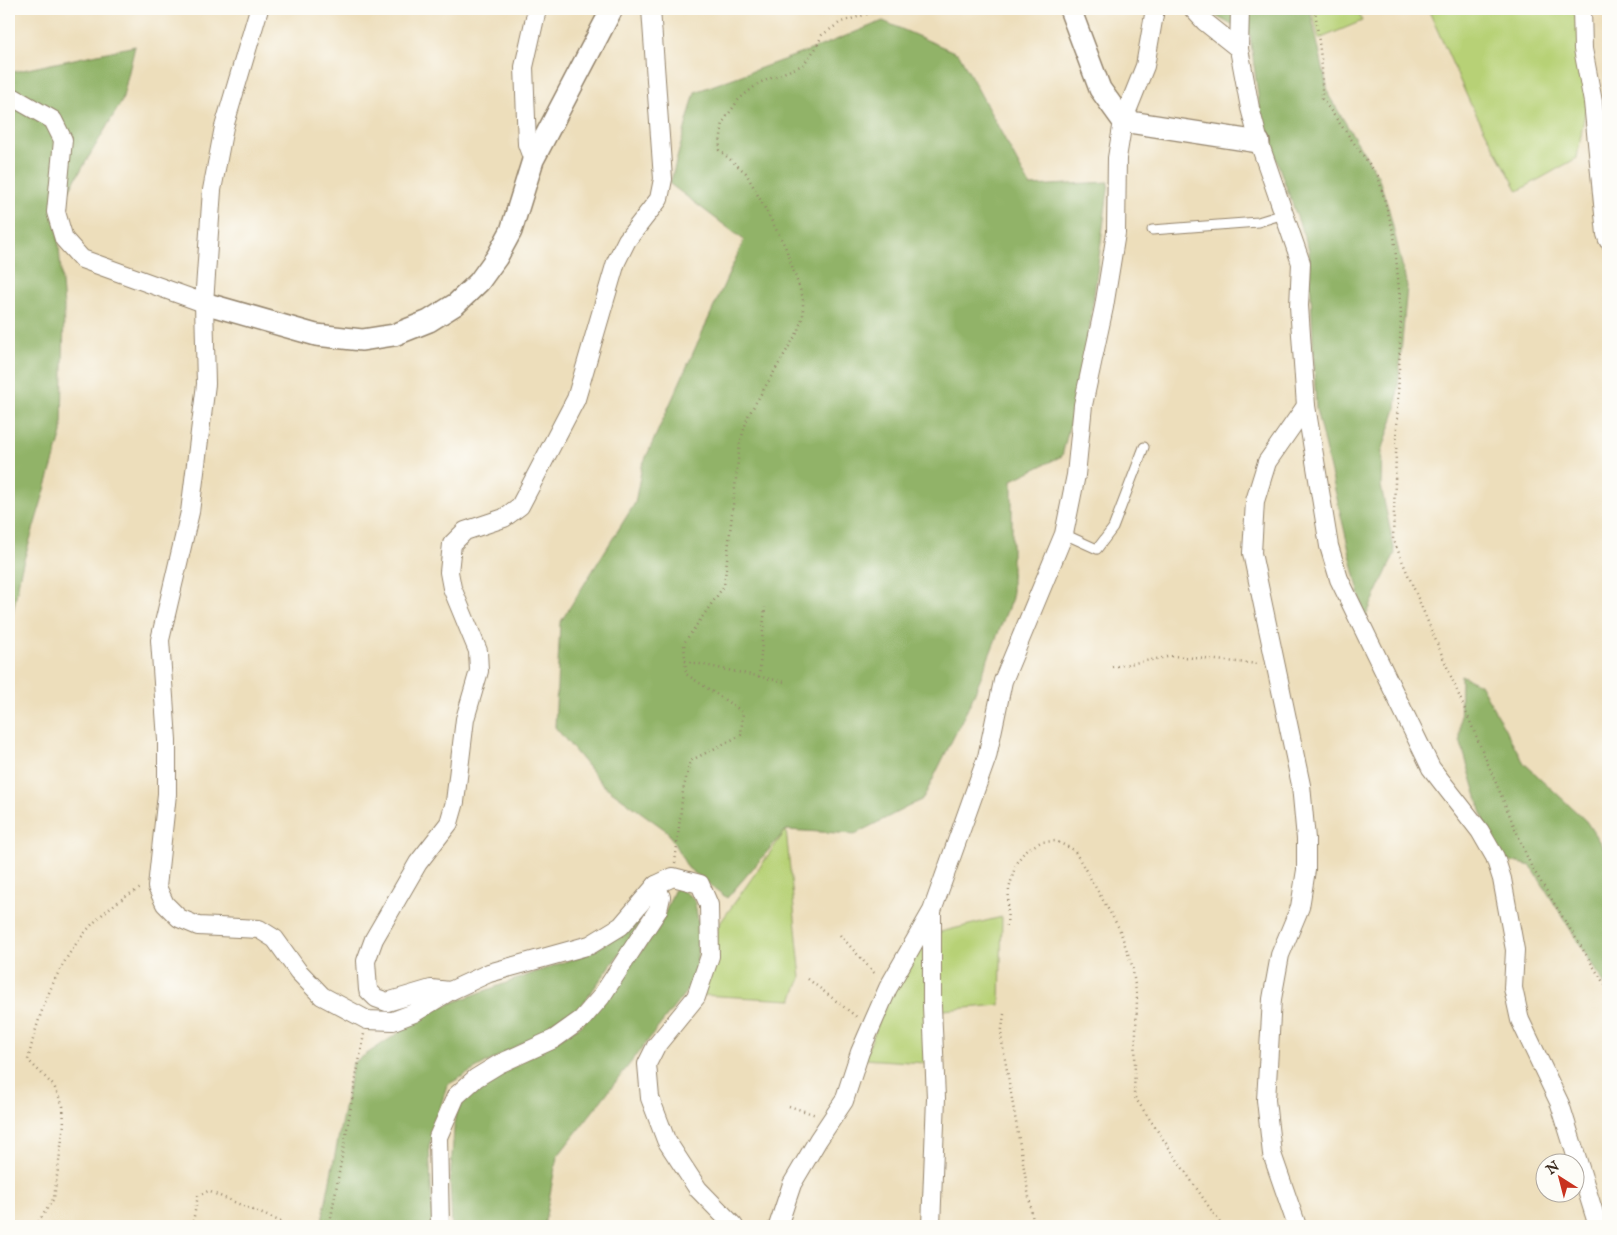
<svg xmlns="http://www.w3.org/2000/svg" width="1617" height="1235" font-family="'IM FELL English',serif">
  <rect width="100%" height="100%" fill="#fdfcf7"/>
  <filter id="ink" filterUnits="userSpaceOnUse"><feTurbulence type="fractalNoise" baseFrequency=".02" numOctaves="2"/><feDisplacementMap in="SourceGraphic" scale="10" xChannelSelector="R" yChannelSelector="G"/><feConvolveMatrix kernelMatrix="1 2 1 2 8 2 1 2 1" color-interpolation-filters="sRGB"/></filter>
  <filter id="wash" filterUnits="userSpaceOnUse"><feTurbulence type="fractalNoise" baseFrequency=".0096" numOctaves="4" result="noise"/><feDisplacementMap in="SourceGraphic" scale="20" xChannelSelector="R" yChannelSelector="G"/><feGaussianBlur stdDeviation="1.12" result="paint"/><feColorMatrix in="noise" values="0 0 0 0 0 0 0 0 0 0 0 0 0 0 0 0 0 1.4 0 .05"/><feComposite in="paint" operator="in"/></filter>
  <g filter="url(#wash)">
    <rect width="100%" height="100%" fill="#eddebb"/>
    <!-- green -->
    <g fill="#b7d176" stroke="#797e4a">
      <polygon points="1312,9 1357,9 1362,21 1319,39"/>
      <polygon points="1428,9 1588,9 1590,84 1577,158 1518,191 1470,103"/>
      <polygon points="786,830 801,978 792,1000 701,995 718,926"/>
      <polygon points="1002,917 1000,1005 932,1011 925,1063 864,1059 897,977 928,935"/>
    </g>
    <!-- forest -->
    <g fill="#91b367" stroke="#666e42">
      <polygon points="1203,9 1310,9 1329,96 1378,176 1389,210 1407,286 1396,409 1382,451 1381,486 1395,553 1365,618 1316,409 1309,250 1261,117 1250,35"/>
      <polygon points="883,21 959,54 1030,186 1109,182 1085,362 1062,456 1012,480 1012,598 971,702 923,799 855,834 786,830 727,898 688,868 667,831 603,785 555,727 560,623 635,503 642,466 744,240 670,184 695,92 816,48"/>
      <polygon points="135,46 122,101 56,212 64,307 62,433 21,570 9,633 9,73"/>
      <polygon points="1461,675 1480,684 1524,763 1586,821 1608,855 1608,990 1531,866 1495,857 1460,740"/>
      <polygon points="676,886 694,899 699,925 696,979 557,1157 544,1226 452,1226 450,1182 455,1116 465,1097 582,1025 658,930"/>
      <polygon points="637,922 641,924 576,1013 447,1085 429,1146 433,1226 321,1226 353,1063 435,1009 594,951"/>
    </g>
  </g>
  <g filter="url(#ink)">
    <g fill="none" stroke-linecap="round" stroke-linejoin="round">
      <defs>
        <g id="service">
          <polyline points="1152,230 1258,222 1284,214"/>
          <polyline points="1064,534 1097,549 1113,528 1144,447"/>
        </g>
        <g id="minor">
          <polyline points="259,9 224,127 212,190 204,303 206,384 190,512 160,640 167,740 167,794 157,887 165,904 179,918 198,926 259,929 275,939 298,971 322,996 367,1020 393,1021 414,1013 450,991 489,973 590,945 621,926 656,885 673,877 700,884 709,905 710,956 696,997 656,1046 647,1064 650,1098 666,1140 698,1189 734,1226"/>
          <polyline points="1193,9 1205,22 1239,49"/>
          <polyline points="1240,9 1239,49 1250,108 1259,142 1301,263 1299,306 1306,406 1329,546 1339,579 1431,768 1480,831 1495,857 1502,879 1515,950 1513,988 1520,1020 1560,1104 1598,1226"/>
          <polyline points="1582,9 1583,49 1593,102 1606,234 1608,240"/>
          <polyline points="9,95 53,120 63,140 56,212 64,239 82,259 204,303"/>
          <polyline points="533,160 527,144 524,67 537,9"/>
          <polyline points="450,991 431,989 387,1002 376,998 368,990 366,961 374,939 418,863 449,823 455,802 465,719 479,671 478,651 452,588 449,572 452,544 465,531 504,518 520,506 576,399 616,262 627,240 659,199 663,179 651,9"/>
          <polyline points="440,1226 438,1137 456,1096 476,1078 499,1064 554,1039 582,1019 601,997 658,910 661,897 656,885"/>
          <polyline points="778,1226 792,1184 818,1140 844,1101 860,1052 888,988 932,911 987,757 1003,681 1064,534 1076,475 1083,405 1104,307 1116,233 1117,158 1123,121 1145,66 1155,9"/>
          <polyline points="931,1226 936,1098 932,1006 932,912"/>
          <polyline points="1297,1226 1272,1154 1266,1100 1272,999 1280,955 1300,907 1306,870 1306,839 1301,785 1252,553 1255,501 1267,462 1306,406"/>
        </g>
        <g id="tertiary">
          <polyline points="1070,9 1100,89 1123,121 1259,142"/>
          <polyline points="204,303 316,335 362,340 394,335 429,321 456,304 479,282 497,257 511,231 533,160 612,9"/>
        </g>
      </defs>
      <!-- service casing -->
      <use href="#service" stroke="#94846c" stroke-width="11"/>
      <!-- minor casing -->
      <use href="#minor" stroke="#94846c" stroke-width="20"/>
      <!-- tertiary casing -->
      <use href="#tertiary" stroke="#94846c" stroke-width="24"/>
      <!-- path -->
      <g stroke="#94846c" stroke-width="2.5" stroke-dasharray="1 4" stroke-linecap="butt">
        <polyline points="1315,9 1322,67 1322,99 1378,176 1394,235 1401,312 1393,539 1531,866 1608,990"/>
        <polyline points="685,661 785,682"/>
        <polyline points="1112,667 1173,656 1259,664"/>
        <polyline points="759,677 765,607"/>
        <polyline points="675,863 683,791 690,761 741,735 743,712 686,674 684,643 724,586 740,443 748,416 797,333 803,316 803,298 785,246 746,173 719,150 723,122 739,99 759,83 803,65 816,48 822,35 841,22 884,9"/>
        <polyline points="1007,926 1009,889 1016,863 1026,850 1041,842 1056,841 1074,850 1119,928 1132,965 1137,999 1134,1096 1222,1226"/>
        <polyline points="840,935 876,975"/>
        <polyline points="808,979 858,1018"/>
        <polyline points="1004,1014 1001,1036 1034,1226"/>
        <polyline points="789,1106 816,1115"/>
        <path d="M36,1226L54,1198L64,1124L63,1106L54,1086L28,1060C43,992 74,921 141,888"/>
        <polyline points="192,1226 198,1196 208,1191 291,1226"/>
        <polyline points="327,1226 330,1223 364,1034"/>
      </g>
      <!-- service -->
      <use href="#service" stroke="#fff" stroke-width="9"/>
      <!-- minor -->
      <use href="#minor" stroke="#fff" stroke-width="18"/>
      <!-- tertiary -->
      <use href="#tertiary" stroke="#fff" stroke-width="21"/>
    </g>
  </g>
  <!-- margin -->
  <rect width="1617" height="1235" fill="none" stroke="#fdfcf7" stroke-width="30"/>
  <!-- north arrow -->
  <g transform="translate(1560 1178) rotate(324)"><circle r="24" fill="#fdfcf7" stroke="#afa8a0"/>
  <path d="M0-4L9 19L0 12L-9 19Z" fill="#c8321e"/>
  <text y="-8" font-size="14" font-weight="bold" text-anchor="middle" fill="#3b2a1e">N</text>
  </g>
</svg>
